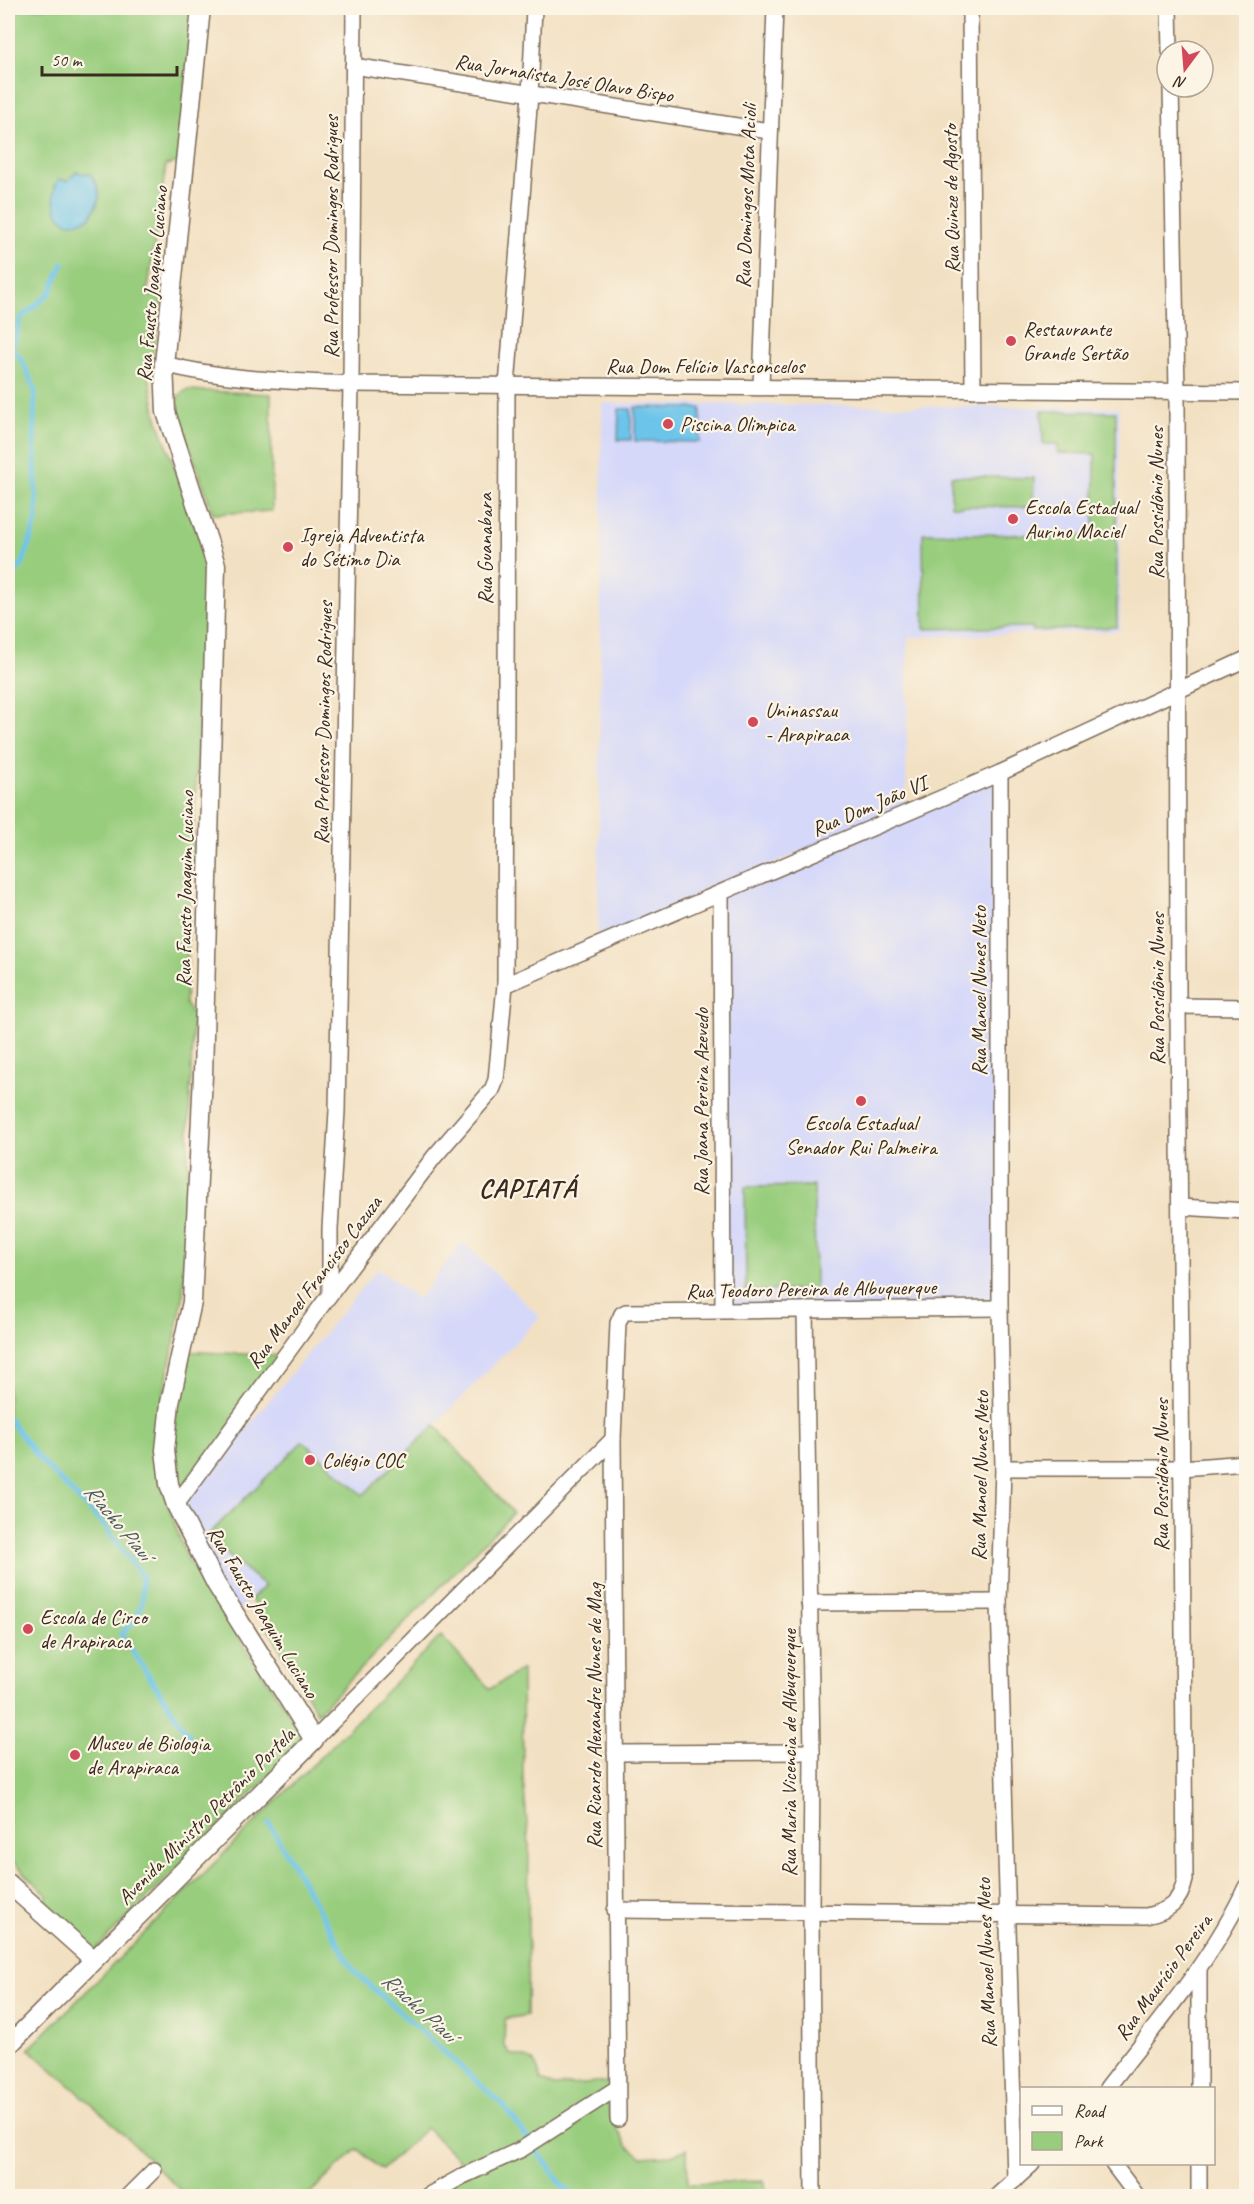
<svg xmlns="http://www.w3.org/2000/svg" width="1254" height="2204" font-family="Caveat,sans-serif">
  <rect width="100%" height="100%" fill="#fcf5e5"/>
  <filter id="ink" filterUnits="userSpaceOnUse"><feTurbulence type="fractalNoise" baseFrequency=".0167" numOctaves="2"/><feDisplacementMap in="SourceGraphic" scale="12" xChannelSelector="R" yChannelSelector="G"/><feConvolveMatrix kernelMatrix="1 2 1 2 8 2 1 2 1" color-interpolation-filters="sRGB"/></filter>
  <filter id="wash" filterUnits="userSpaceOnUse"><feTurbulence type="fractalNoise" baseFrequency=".008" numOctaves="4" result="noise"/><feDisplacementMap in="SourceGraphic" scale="24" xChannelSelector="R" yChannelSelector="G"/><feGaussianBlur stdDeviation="1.35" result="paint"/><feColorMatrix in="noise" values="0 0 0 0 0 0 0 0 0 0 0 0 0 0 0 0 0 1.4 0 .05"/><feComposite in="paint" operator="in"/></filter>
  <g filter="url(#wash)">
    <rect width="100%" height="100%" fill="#f2e0c2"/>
    <!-- built -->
    <g fill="#d5d8f9">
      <polygon points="602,403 1119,408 1120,631 908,637 906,807 598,939"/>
      <polygon points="1000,773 1000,1308 723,1310 721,894"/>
      <polygon points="463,1242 540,1317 453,1407 363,1495 234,1614 179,1511 378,1268 418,1299"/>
    </g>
    <!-- green -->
    <g fill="#99cd7e" stroke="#6a7c4e" stroke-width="1.5">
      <polygon points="15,8 193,8 179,162 166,165 147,295 162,298 149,377 157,418 207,558 185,1004 193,1015 183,1298 158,1423 157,1473 187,1559 306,1739 93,1952 46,1907 47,1895 8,1857 8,44"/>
      <path d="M187,390L271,394L272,511L213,514L178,411C176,400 177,395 187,390Z"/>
      <polygon points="1042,411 1116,412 1117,627 1033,631 1032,627 924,629 923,533 1094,536 1095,454 1058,453 1058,444 1043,444"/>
      <polygon points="951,476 1034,478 1033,507 951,506"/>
      <polygon points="814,1186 815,1290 746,1291 745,1187"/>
      <polygon points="181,1351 284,1356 176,1505 169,1484"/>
      <polygon points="435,1425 513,1513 317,1713 251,1599 265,1586 206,1537 303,1441 363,1495"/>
      <path d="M441,1636L490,1689L522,1669L523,1779L529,1844L527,2015L505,2019L504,2044L510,2054C532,2059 536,2058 541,2081L554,2086L610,2082L609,2115L626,2144L642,2157L671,2155L687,2149L688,2183L764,2181L768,2196H442L464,2165L426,2128L382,2170L357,2149L307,2196H186L106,2117L29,2049Z"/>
    </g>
    <!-- water -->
    <g fill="#6dc4ea" stroke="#547784" stroke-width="1.5">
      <path d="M76,172L90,174C104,194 101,197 90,218C85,219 77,224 71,223C54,222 49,191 59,179L68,181Z"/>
      <polygon points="635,407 701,408 700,442 635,441"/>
      <polygon points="619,409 631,409 631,440 618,440"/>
    </g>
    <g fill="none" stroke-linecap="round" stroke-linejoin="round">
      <!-- stream -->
      <g stroke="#6dc4ea" stroke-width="5">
        <polyline points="8,583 23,563 37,519 34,422 35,390 22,360 12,348 21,318 50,293 63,263"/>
        <polyline points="8,1418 40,1460 103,1524 142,1576 142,1602 135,1620 121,1634 197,1748"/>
        <polyline points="269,1823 354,1971 503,2105 563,2186 574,2196"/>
      </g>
    </g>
  </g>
  <g filter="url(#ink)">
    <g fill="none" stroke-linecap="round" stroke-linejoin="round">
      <defs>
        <g id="minor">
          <polyline points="970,8 973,390"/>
          <polyline points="1169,8 1170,51"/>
          <polyline points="353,66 769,131"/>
          <path d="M164,364C225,380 288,381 351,384L1246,392"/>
          <polyline points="761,386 775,8"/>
          <polyline points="1000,773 1000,1308 1003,1468 999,1602 1015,2180"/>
          <polyline points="721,894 723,1310"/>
          <polyline points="505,985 1000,773 1246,659"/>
          <polyline points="1178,1006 1246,1007"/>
          <polyline points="1181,1207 1246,1211"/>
          <polyline points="330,1294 330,1229 337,1111 351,384 354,8"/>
          <polyline points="805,1310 812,1752 811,1913 813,2196"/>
          <polyline points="1003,1468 1182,1468 1246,1463"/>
          <polyline points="176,1505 322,1305 434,1157 492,1090 496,1080 505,985 507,386 530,95 534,8"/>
          <polyline points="809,1603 999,1602"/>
          <polyline points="314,1740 613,1439"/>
          <polyline points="615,1753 812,1752"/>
          <path d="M615,1910L1146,1916C1169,1911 1180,1903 1185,1880L1178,1006L1177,391L1171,87"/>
          <path d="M1107,2088C1156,2024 1212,1961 1246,1887"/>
          <polyline points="1199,2088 1199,1968"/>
          <polyline points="618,2119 613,1439 618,1323 622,1314 626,1312 1000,1308"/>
          <polyline points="1113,2164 1137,2196"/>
          <polyline points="128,2196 154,2170"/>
          <polyline points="427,2196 463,2176 522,2149 617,2088"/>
          <polyline points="997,2196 1032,2164"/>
          <polyline points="1199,2196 1199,2164"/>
        </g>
        <g id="tertiary">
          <polyline points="8,1883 93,1959"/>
          <polyline points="8,2046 314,1740 216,1584 176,1505 169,1484 165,1450 170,1403 192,1302 203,1075 216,565 166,412 164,364 201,8"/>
        </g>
      </defs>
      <!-- minor casing -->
      <use href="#minor" stroke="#7b6a57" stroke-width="18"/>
      <!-- tertiary casing -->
      <use href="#tertiary" stroke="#7b6a57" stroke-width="21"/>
      <!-- minor -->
      <use href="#minor" stroke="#fff" stroke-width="15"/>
      <!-- tertiary -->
      <use href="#tertiary" stroke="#fff" stroke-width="18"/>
    </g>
  </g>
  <!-- markers -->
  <g fill="#d1495b" stroke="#fcf5e5" stroke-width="2">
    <circle cx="1011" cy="341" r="6"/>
    <circle cx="668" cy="424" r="6"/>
    <circle cx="1013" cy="519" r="6"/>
    <circle cx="288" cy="547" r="6"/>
    <circle cx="753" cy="722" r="6"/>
    <circle cx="861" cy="1101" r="6"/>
    <circle cx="310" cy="1460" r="6"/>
    <circle cx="28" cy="1629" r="6"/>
    <circle cx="75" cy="1755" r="6"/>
  </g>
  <g text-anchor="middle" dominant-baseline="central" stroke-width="4.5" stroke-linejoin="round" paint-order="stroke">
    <!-- street labels -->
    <g font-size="21" fill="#3b2a1e" stroke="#fcf5e5">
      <text transform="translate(564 78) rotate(9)">Rua Jornalista José Olavo Bispo</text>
      <text transform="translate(746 196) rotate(-88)">Rua Domingos Mota Acioli</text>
      <text transform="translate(951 199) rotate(-91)">Rua Quinze de Agosto</text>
      <text transform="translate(331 237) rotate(-90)">Rua Professor Domingos Rodrigues</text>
      <text transform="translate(152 284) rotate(-85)">Rua Fausto Joaquim Luciano</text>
      <text x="705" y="366">Rua Dom Felício Vasconcelos</text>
      <text transform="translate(1156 503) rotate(-90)">Rua Possidônio Nunes</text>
      <text transform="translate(485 549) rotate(-90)">Rua Guanabara</text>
      <text transform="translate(323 723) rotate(-89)">Rua Professor Domingos Rodrigues</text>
      <text transform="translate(869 806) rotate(-23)">Rua Dom João VI</text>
      <text transform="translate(185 889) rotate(-89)">Rua Fausto Joaquim Luciano</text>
      <text transform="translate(1157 989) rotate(-90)">Rua Possidônio Nunes</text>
      <text transform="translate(979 991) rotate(-90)">Rua Manoel Nunes Neto</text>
      <text transform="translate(701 1102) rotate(-90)">Rua Joana Pereira Azevedo</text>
      <text transform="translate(314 1282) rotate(-53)">Rua Manoel Francisco Cazuza</text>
      <text transform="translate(811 1289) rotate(-1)">Rua Teodoro Pereira de Albuquerque</text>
      <text transform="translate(1161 1475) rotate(-90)">Rua Possidônio Nunes</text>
      <text transform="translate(980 1476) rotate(-89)">Rua Manoel Nunes Neto</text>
      <text transform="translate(263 1612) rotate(59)">Rua Fausto Joaquim Luciano</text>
      <text transform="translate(594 1716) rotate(-90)">Rua Ricardo Alexandre Nunes de Mag</text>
      <text transform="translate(789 1753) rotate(-90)">Rua Maria Vicencia de Albuquerque</text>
      <text transform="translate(206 1816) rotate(-45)">Avenida Ministro Petrônio Portela</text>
      <text transform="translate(986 1963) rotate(-92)">Rua Manoel Nunes Neto</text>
      <text transform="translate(1163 1977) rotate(-54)">Rua Maurício Pereira</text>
    </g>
    <!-- poi labels -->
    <g font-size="21" fill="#3b2a1e" stroke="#fcf5e5" text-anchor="start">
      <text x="1023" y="329">Restaurante<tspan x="1023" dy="24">Grande Sertão</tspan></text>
      <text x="680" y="424">Piscina Olimpica</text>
      <text x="1025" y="507">Escola Estadual<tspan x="1025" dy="24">Aurino Maciel</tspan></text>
      <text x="300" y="535">Igreja Adventista<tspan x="300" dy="24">do Sétimo Dia</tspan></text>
      <text x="765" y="710">Uninassau<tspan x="765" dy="24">- Arapiraca</tspan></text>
      <text x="861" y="1123" text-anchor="middle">Escola Estadual<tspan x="861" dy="24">Senador Rui Palmeira</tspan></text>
      <text x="322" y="1460">Colégio COC</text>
      <text x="40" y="1617">Escola de Circo<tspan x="40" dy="24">de Arapiraca</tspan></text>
      <text x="87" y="1743">Museu de Biologia<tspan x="87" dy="24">de Arapiraca</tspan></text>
    </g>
    <!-- water labels -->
    <g font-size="22" font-style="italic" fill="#4a585b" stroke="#fcf5e5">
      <text transform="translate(118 1522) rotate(50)">Riacho Piauí</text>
      <text transform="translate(419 2007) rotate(42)">Riacho Piauí</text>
    </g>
    <!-- district labels -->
    <g font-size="27" font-weight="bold" letter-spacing="1.5" fill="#3b2a1e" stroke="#fcf5e5">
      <text x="528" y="1188">CAPIATÁ</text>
    </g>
  </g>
  <!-- margin -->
  <rect width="1254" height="2204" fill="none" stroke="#fcf5e5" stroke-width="30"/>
  <!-- legend -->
  <rect x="1020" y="2087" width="195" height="78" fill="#fcf5e5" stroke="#afa495" stroke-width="1.5"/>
  <rect x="1032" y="2106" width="30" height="9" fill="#ffffff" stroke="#afa495" stroke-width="1.5"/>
  <text x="1074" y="2117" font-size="18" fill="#3b2a1e">Road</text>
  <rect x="1032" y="2132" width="30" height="18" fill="#99cd7e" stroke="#afa495" stroke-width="1.5"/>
  <text x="1074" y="2147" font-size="18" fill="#3b2a1e">Park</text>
  <!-- north arrow -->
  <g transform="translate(1185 69) rotate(196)"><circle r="28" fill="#fcf5e5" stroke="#afa495" stroke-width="1.5"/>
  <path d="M0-4.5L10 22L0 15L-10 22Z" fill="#d1495b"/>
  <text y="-9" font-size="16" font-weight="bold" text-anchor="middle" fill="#3b2a1e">N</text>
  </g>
  <!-- scale -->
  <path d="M42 66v9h135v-9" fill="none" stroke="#3b2a1e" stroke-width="3"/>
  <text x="51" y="66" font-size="18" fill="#3b2a1e" stroke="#fcf5e5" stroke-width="4.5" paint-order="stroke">50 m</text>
</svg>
